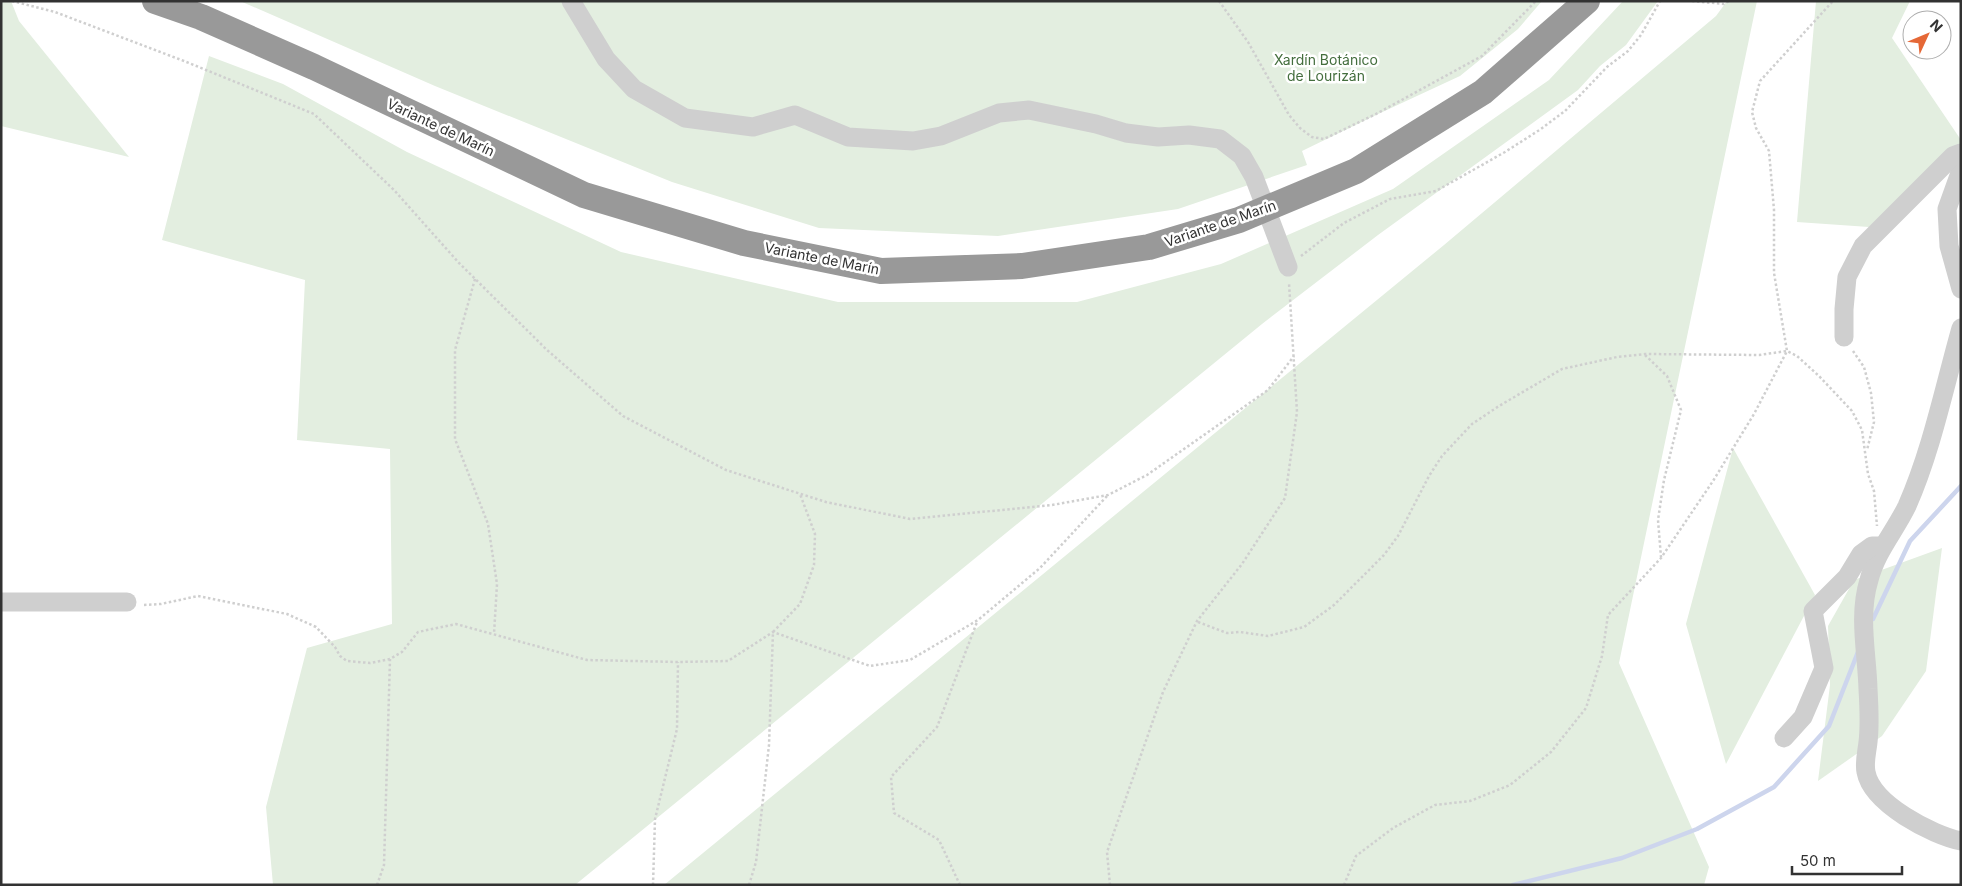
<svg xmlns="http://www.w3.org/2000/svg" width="1962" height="886" font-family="Inter,sans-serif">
  <rect width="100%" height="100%" fill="#fff"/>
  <!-- green -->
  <g fill="#e3eee0">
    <polygon points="1,1 11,1 19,21 129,157 1,126"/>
    <polygon points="240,1 1542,1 1518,29 1460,76 1376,115 1302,151 1307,165 1178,209 998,236 819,228 672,182 435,86"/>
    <polygon points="1623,1 1658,1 1626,45 1600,66 1578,90 1378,235 1262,324 575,885 273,885 266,807 307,648 392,624 390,449 297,440 305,280 162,240 209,56 283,84 407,152 621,252 838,302 1077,302 1221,264 1393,189 1549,80"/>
    <polygon points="1727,1 1757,1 1619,663 1709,867 1704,885 664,885 1444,245 1716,16"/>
    <polygon points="1816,1 1910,1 1892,38 1961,140 1961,143 1869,227 1797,222"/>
    <polygon points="1733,448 1815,595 1726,764 1686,624"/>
    <polygon points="1942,548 1926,671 1882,736 1818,781 1830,685 1828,626 1854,580"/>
  </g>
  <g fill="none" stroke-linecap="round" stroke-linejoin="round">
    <!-- stream -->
    <g stroke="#cdd5ed" stroke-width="4.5">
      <polyline points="1873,619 1910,541 1961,486"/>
      <polyline points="1513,885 1622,858 1697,829 1774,787 1829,726 1858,652"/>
    </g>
    <!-- path -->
    <g stroke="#cfcfcf" stroke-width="2.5" stroke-dasharray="2.5 2.5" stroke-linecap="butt">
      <polyline points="12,1 55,12 184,61 314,114 394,190 459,263 547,350 623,416 726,470 826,502 910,519 1052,505 1108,495 1147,475 1268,390 1294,356"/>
      <polyline points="1219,1 1248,42 1289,115 1300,128 1312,137 1324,139 1376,114 1482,56 1536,1"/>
      <polyline points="1692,1 1724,4 1729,1"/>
      <polyline points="1301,256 1344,223 1390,199 1436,191 1505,152 1541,129 1565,111 1607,67 1628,51 1641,35 1660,1"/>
      <polyline points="475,279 455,350 455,439 488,524 497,584 494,634"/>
      <polyline points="1853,351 1864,367 1871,393 1874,422 1867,450"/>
      <polyline points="1645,355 1667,376 1681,410 1664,480 1658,520 1661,557"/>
      <polyline points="144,605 161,604 198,596 287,614 316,627 335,647 340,656 347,661 370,663 390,659 402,652 418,632 456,624 587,660 678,662 728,661 773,632 870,666 910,660 978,620 1040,568 1107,496"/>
      <polyline points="1198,622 1227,633 1240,632 1268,636 1304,627 1334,605 1384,555 1398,536 1429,476 1442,456 1472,424 1499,406 1562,369 1617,357 1645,354 1759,355 1787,351 1797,356 1819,376 1852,411 1862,430 1868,474 1874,491 1877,526"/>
      <polyline points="377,885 384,865 390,659"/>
      <polyline points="653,885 655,819 677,729 678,662"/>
      <polyline points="749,885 756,862 769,745 773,632 800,604 814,565 815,534 800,494"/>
      <polyline points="960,885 939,840 894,813 891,777 937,727 977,622"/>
      <polyline points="1110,885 1107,852 1163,692 1197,621 1242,564 1285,498 1297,412 1289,283"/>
      <polyline points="1344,885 1356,856 1393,828 1435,805 1470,801 1510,785 1551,752 1586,708 1602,656 1608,615 1661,558 1713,481 1754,414 1787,351 1774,273 1774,210 1769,151 1756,128 1752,112 1760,81 1833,1"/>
    </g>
    <!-- minor -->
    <g stroke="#cfcfcf" stroke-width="19">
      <polyline points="571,1 606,59 634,89 685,118 753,127 795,115 848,137 913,141 941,136 999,113 1029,110 1096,124 1126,133 1158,137 1189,135 1220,139 1242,156 1254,177 1288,267"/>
      <polyline points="1961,170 1947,209 1949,246 1961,289"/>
      <path d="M1961,328C1944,388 1932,449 1907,506C1895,531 1876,552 1869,580C1858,616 1867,653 1868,689C1869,706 1870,726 1868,742C1867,752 1864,762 1866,772C1872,804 1932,835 1961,841"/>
      <polyline points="1844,337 1844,309 1847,277 1863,246 1953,156 1961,153"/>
      <polyline points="1,602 127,602"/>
      <polyline points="1784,738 1803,717 1824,668 1813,611 1847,577 1861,554 1872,546 1882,546"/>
    </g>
    <!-- highway -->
    <polyline stroke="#999" stroke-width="26" points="155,1 201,17 314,67 584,195 744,243 881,271 1022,266 1149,247 1239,220 1356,171 1483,92 1587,1"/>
  </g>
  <g text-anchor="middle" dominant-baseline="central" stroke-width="5" stroke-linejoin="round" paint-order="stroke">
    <!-- park labels -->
    <g font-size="14" fill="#446e3e" stroke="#fff">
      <text x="1326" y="59">Xardín Botánico<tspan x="1326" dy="16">de Lourizán</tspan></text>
    </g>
    <!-- street labels -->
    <g font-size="14" fill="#323232" stroke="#fff">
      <text transform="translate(441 127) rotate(25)">Variante de Marín</text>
      <text transform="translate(1220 223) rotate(-19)">Variante de Marín</text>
      <text transform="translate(822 258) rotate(11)">Variante de Marín</text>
    </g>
  </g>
  <!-- border -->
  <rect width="1962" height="886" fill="none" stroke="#323232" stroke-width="5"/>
  <!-- north arrow -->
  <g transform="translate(1927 35) rotate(46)"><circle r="24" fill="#ffffff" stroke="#adadad"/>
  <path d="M0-4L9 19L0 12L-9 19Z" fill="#e56837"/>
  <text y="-8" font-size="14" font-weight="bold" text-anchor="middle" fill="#323232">N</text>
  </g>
  <!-- scale -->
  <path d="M1792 866v8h110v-8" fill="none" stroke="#323232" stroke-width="2.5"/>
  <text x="1800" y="866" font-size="15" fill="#323232" stroke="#ffffff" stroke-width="4" paint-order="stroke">50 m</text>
</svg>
